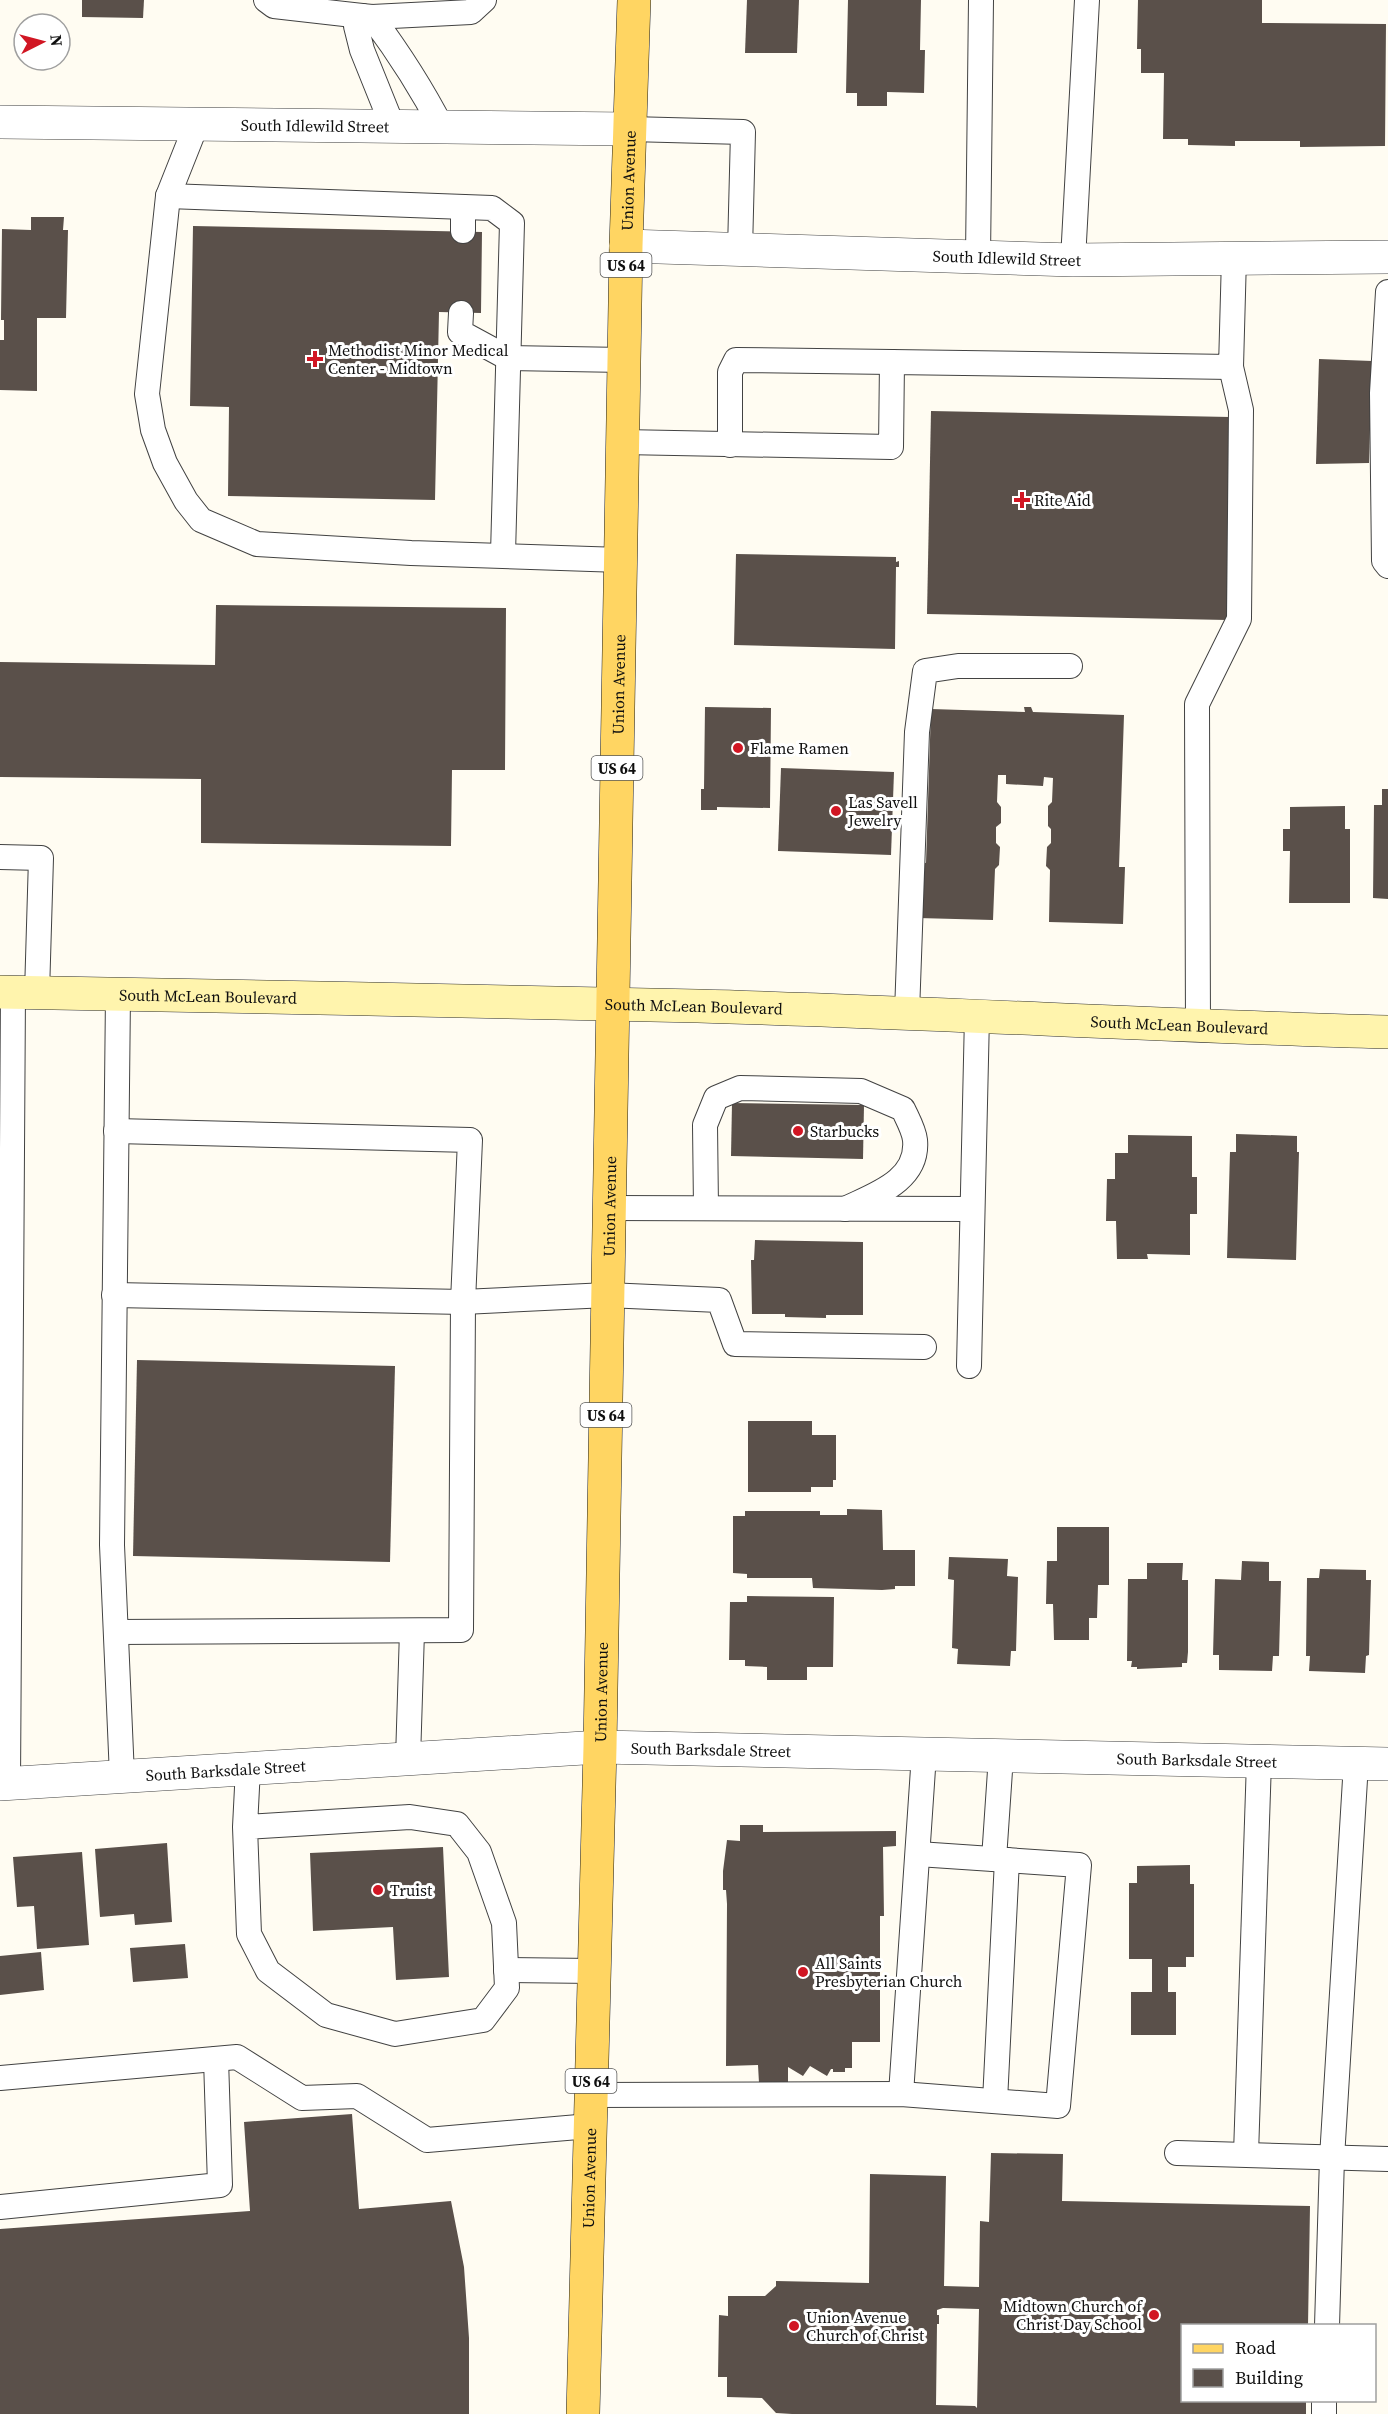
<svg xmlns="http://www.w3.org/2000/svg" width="1388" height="2414" font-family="'Source Serif 4',serif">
  <rect width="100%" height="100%" fill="#fffcf2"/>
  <!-- building -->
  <g fill="#5a504a" fill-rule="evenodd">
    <polygon points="82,0 144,0 143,18 82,17"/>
    <polygon points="747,0 799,0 797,53 745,53"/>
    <polygon points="848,0 921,0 920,50 925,50 924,93 887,92 887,106 857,106 857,93 846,93"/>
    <polygon points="1138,0 1262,0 1262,23 1386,24 1385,146 1300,147 1300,141 1235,141 1235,146 1188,145 1188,139 1163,139 1164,73 1141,73 1141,49 1137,49"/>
    <polygon points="31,217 64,217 63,230 68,230 66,318 37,318 37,391 0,390 0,340 4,340 4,320 1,320 2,229 31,230"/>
    <polygon points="193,226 482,232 481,313 439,312 435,500 228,496 229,407 190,406"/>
    <polygon points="1319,359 1372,361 1369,463 1316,464"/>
    <polygon points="931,411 1230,417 1227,620 927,614"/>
    <polygon points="736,554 896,557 896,562 899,561 899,567 896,567 895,649 734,645"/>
    <polygon points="216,605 506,608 505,770 452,770 451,846 201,843 201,779 0,777 0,662 215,665"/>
    <polygon points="705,707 771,708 770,808 717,807 717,810 701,810 701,789 704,789"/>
    <polygon points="1024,707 1031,707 1033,712 1124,715 1119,867 1125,867 1123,924 1049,922 1050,870 1046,866 1047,847 1051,843 1051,829 1048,826 1048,806 1052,802 1053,778 1044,777 1043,786 1006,784 1006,775 998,775 997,802 1001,807 1001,823 996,827 996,843 1000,847 999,865 995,869 993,920 918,918 920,862 926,863 931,709 1025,712"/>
    <polygon points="781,768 894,772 891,855 778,851"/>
    <polygon points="1382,789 1388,789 1388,899 1373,898 1374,805 1382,805"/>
    <polygon points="1345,806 1345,829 1350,829 1350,903 1289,903 1290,851 1283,851 1283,829 1290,829 1290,807"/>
    <polygon points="732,1103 864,1105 863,1159 731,1156"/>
    <polygon points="1236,1134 1297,1136 1297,1152 1299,1152 1296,1260 1227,1258 1230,1152 1236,1152"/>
    <polygon points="1128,1135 1192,1136 1192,1177 1197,1177 1197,1214 1190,1214 1190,1255 1147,1254 1148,1259 1117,1259 1116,1221 1106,1221 1107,1179 1115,1179 1115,1153 1128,1153"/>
    <polygon points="755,1240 863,1242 863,1315 826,1315 826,1318 785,1317 785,1314 752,1314 751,1260 754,1260"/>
    <polygon points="137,1360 395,1366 390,1562 133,1556"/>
    <polygon points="748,1421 812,1421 812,1435 836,1435 836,1480 833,1480 833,1487 811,1487 811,1492 748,1492"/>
    <polygon points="847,1509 882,1510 883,1550 915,1550 915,1586 895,1586 895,1589 882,1590 813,1588 812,1578 747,1578 747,1574 733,1573 733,1516 745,1516 745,1511 820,1511 820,1515 847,1515"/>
    <polygon points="1057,1527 1109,1527 1109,1585 1098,1585 1097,1618 1089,1618 1089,1640 1054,1640 1053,1604 1046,1604 1047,1561 1057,1561"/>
    <polygon points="949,1557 1008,1559 1007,1576 1018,1577 1016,1651 1011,1651 1010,1666 957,1664 958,1649 952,1648 954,1580 948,1579"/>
    <polygon points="1242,1561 1269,1562 1269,1581 1281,1581 1279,1656 1273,1656 1272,1671 1219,1670 1219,1655 1213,1655 1215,1579 1241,1580"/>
    <polygon points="1147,1563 1183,1563 1182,1580 1188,1580 1188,1652 1187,1663 1182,1663 1182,1667 1137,1669 1137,1667 1131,1667 1132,1661 1127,1661 1128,1579 1147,1579"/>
    <polygon points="1320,1569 1366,1570 1366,1580 1371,1580 1369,1655 1366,1656 1365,1673 1309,1671 1310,1656 1306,1656 1307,1578 1319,1578"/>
    <polygon points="747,1596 834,1597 833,1667 807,1667 807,1680 767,1680 767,1667 745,1666 745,1660 729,1660 730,1602 747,1602"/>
    <polygon points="740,1825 763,1825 763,1832 896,1831 896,1846 883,1847 884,1916 880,1916 880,2042 852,2042 852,2068 845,2068 845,2072 833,2072 833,2069 831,2069 827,2076 810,2066 803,2076 788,2067 788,2083 759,2083 758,2065 726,2066 727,1904 726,1890 723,1890 723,1871 727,1840 740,1841"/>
    <polygon points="167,1843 172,1922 135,1925 134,1914 100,1917 95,1849"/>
    <polygon points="443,1847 449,1977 396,1980 393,1927 313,1931 310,1853"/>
    <polygon points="82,1852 89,1945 37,1949 34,1906 17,1907 13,1857"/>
    <polygon points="1190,1865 1190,1884 1194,1884 1194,1957 1186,1957 1186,1967 1168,1967 1168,1992 1176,1992 1176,2035 1131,2035 1131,1992 1152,1992 1152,1959 1129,1959 1129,1883 1137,1883 1137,1866"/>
    <polygon points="185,1944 188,1978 133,1982 130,1948"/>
    <polygon points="41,1952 44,1990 0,1995 0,1956"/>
    <polygon points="352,2114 359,2209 451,2201 464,2267 469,2338 469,2414 0,2414 0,2229 250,2211 244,2122"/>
    <path d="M991,2153L1063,2154L1062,2201L1310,2206L1308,2326H1182V2400H1306V2414H792L776,2413L762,2398L727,2397V2377H718L719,2315L728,2316V2296H765L776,2286V2281L869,2283L870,2174L946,2176L944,2286L979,2287L980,2221L989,2222ZM943,2308L979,2309L977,2408L975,2406L936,2405L937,2324H939V2315H937V2310Z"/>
  </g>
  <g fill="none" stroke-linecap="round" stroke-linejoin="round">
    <defs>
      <g id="lane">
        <polyline points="266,0 274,6 362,16"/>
        <polyline points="372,17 471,12 484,0"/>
        <polyline points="197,123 168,196 147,394 153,430 165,463 186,501 201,520 257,544 411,553 621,560"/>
        <path d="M393,127L362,50L356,26L362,16L372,17C398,52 422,89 442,128"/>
        <polyline points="630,129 743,132 740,250"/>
        <polyline points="168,196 492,208 512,223 503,554"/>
        <polyline points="463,231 463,207"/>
        <polyline points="978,257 981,0"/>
        <polyline points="1073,260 1087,0"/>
        <polyline points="1388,292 1382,393 1384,561 1388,566"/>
        <polyline points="461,313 460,332 508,358 624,360"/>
        <polyline points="623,442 891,447 892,362 1231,367 1234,257"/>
        <polyline points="730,445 730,372 736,360 892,362"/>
        <polyline points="0,857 41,858 37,993"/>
        <polyline points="118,995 112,1545 122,1776"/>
        <polyline points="907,1013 917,732 925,671 958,666 1070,666"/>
        <polyline points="1198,1027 1197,704 1239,619 1241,410 1231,367"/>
        <polyline points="610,1208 972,1209"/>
        <path d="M706,1208L705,1125L716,1098L740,1088L861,1091L903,1109C907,1118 914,1130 915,1140C919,1181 874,1195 845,1209"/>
        <polyline points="114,1295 463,1302 607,1295 719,1300 735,1344 924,1347"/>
        <polyline points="969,1366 977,1016"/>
        <polyline points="116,1632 461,1630 463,1302 470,1140 116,1131"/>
        <polyline points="408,1759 412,1631"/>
        <polyline points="8,1783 13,992"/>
        <polyline points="245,1827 410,1817 457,1824 479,1852 504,1923 507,1988 483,2020 395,2034 326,2015 268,1971 249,1934 245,1827 248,1768"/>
        <polyline points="994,1859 1001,1756"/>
        <polyline points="506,1970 594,1971"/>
        <polyline points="0,2078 237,2057 302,2098 357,2096 427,2140 590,2126"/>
        <polyline points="901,2094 924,1754"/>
        <polyline points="591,2095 901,2094 1058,2106 1079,1865 918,1854"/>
        <polyline points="995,2101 1007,1860"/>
        <polyline points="1177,2153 1388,2159"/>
        <polyline points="1246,2154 1259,1761"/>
        <polyline points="0,2207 220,2185 216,2059"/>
        <polyline points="1327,2326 1332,2158 1356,1763"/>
        <polyline points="1324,2414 1324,2400"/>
      </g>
      <g id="street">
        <path id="s1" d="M0,122L630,129"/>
        <path id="s2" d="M626,246L1073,260L1388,257"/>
        <path id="s3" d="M0,1784L600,1747L1388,1764"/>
      </g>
      <g id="secondary">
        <path id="s4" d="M0,992C233,997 465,1000 698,1006C928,1012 1158,1026 1388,1032"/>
      </g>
      <g id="primary">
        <path id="s5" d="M583,2414L600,1747L626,246L634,0"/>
      </g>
    </defs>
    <!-- lane casing -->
    <use href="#lane" stroke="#424242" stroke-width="26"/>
    <!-- street casing -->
    <use href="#street" stroke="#424242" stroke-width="34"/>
    <!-- secondary casing -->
    <use href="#secondary" stroke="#313131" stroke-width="34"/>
    <!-- primary casing -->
    <use href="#primary" stroke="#202020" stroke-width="34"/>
    <!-- lane -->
    <use href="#lane" stroke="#fff" stroke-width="24"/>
    <!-- street -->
    <use href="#street" stroke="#fff" stroke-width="33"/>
    <!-- secondary -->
    <use href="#secondary" stroke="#fff4ad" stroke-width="33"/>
    <!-- primary -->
    <use href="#primary" stroke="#ffd562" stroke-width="33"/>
  </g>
  <!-- markers -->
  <g fill="#d11623" stroke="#fff" stroke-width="2">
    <path d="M312 350h6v6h6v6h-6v6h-6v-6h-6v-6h6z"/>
    <path d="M1019 491h6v6h6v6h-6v6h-6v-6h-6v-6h6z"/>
    <circle cx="738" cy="748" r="6"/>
    <circle cx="836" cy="811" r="6"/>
    <circle cx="798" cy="1131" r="6"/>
    <circle cx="378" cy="1890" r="6"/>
    <circle cx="803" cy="1972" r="6"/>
    <circle cx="1154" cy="2315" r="6"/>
    <circle cx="794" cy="2326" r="6"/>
  </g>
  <g text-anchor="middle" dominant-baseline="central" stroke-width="6" stroke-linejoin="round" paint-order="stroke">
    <!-- shield labels -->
    <g fill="#fff" stroke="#575757" stroke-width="1.5">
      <rect x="600.5" y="253" width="51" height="24" rx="4.5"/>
      <rect x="591.5" y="756" width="51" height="24" rx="4.5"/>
      <rect x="580.5" y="1403" width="51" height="24" rx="4.5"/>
      <rect x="565.5" y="2069" width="51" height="24" rx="4.5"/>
    </g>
    <g font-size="15" font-weight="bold" fill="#0f0f0f">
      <text x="626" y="265">US 64</text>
      <text x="617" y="768">US 64</text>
      <text x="606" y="1415">US 64</text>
      <text x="591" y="2081">US 64</text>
    </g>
    <!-- street labels -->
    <g font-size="16" fill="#0f0f0f" stroke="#fff">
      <text stroke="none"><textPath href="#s1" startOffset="315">South Idlewild Street</textPath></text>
      <text stroke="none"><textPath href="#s5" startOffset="2234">Union Avenue</textPath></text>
      <text stroke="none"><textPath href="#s2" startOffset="381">South Idlewild Street</textPath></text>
      <text stroke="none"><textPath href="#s5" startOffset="1730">Union Avenue</textPath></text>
      <text stroke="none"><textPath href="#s4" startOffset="208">South McLean Boulevard</textPath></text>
      <text stroke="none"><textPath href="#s4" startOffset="694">South McLean Boulevard</textPath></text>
      <text stroke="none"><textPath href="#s4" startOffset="1180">South McLean Boulevard</textPath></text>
      <text stroke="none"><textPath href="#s5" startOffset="1208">Union Avenue</textPath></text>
      <text stroke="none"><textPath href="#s5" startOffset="722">Union Avenue</textPath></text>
      <text stroke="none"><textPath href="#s3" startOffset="712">South Barksdale Street</textPath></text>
      <text stroke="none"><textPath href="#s3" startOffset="1198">South Barksdale Street</textPath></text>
      <text stroke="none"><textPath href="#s3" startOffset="226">South Barksdale Street</textPath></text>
      <text stroke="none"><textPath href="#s5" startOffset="236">Union Avenue</textPath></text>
    </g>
    <!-- poi labels -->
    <g font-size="16" fill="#0f0f0f" stroke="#fff" text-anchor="start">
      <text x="328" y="350">Methodist Minor Medical<tspan x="328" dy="18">Center - Midtown</tspan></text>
      <text x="1034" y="500">Rite Aid</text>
      <text x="750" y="748">Flame Ramen</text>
      <text x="848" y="802">Las Savell<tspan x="848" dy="18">Jewelry</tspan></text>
      <text x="810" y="1131">Starbucks</text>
      <text x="390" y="1890">Truist</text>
      <text x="815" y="1963">All Saints<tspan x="815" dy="18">Presbyterian Church</tspan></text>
      <text x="1142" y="2306" text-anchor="end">Midtown Church of<tspan x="1142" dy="18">Christ Day School</tspan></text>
      <text x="806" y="2317">Union Avenue<tspan x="806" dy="18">Church of Christ</tspan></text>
    </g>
  </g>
  <!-- legend -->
  <rect x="1181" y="2324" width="195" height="78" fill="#ffffff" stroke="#9f9f9f" stroke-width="1.5"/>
  <rect x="1193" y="2344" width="30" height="9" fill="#ffd562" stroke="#9f9f9f" stroke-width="1.5"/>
  <text x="1235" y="2354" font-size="18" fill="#0f0f0f">Road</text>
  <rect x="1193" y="2369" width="30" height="18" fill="#5a504a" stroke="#9f9f9f" stroke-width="1.5"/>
  <text x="1235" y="2384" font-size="18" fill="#0f0f0f">Building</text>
  <!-- north arrow -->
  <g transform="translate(42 42) rotate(84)"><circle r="28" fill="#ffffff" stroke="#9f9f9f" stroke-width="1.5"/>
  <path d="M0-4.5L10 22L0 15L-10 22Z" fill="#d11623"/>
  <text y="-9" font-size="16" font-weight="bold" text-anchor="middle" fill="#0f0f0f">N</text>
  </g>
</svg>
